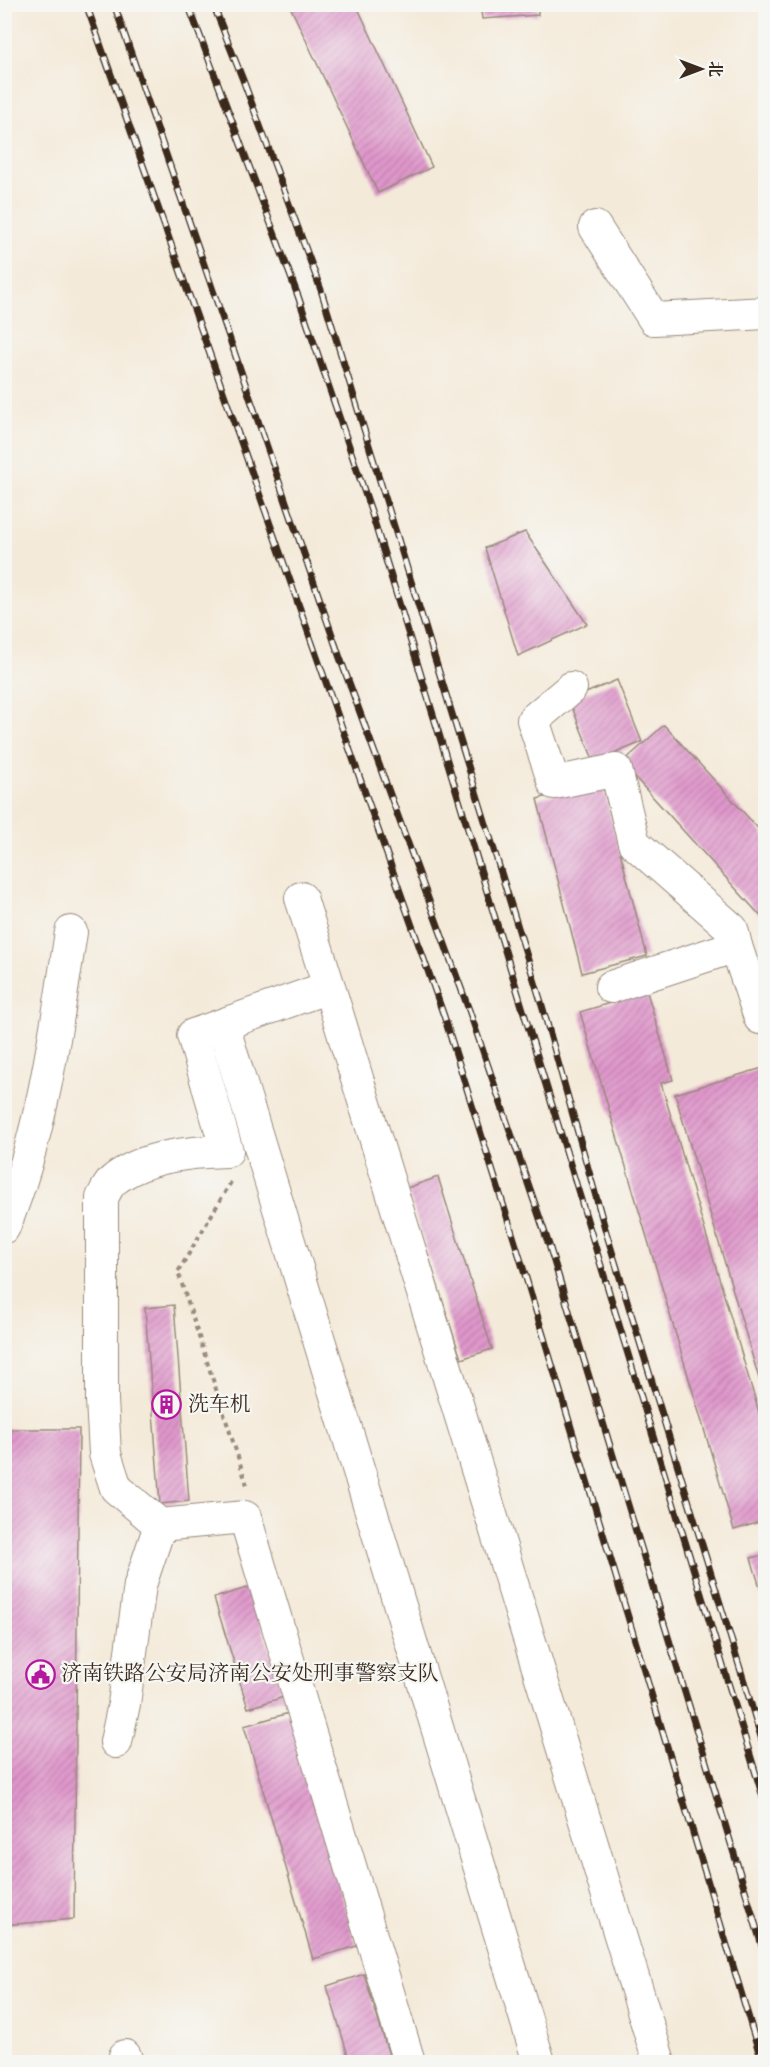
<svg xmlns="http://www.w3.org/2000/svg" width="770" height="2067" font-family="'Old Standard TT','Noto Serif SC',serif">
  <defs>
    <pattern id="building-hatch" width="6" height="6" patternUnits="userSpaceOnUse" patternTransform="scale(1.5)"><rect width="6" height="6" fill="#e098cc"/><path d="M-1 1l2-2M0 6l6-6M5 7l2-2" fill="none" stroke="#b77ca5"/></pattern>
  </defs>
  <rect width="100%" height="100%" fill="#f6f6f2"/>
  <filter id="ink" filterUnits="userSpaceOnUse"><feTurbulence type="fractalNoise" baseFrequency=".0167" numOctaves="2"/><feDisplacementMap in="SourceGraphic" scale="12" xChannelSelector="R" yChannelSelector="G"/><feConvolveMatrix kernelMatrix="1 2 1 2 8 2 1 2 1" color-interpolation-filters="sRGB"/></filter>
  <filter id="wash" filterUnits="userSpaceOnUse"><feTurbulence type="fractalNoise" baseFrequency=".008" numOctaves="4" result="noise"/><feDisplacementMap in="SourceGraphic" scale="24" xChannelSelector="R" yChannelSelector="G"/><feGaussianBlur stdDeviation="1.35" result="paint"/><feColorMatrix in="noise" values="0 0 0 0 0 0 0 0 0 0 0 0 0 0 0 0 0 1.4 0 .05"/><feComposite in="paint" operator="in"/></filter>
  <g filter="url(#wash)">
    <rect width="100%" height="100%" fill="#f4ead9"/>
    <g id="blocks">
      <!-- building -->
      <g fill="url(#building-hatch)">
        <polygon points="289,4 356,4 432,167 378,193"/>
        <polygon points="480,4 538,4 538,15 482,19"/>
        <polygon points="525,532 587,624 518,656 485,548"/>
        <polygon points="617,680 642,742 594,762 569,700"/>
        <polygon points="664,725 766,837 766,922 622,763"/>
        <polygon points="602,782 647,956 582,973 537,799"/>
        <polygon points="647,992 673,1080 661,1083 766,1436 766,1520 734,1530 580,1012"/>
        <polygon points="766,1067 766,1399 765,1399 675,1094"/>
        <polygon points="438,1177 492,1349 461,1359 407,1188"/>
        <polygon points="174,1305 189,1501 160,1504 145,1308"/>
        <polygon points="4,1429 79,1429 74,1919 4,1925"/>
        <polygon points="766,1554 766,1604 765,1604 751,1558"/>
        <polygon points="250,1587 284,1697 248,1708 214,1598"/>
        <polygon points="289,1713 357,1946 313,1959 244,1726"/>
        <polygon points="364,1974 391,2062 350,2062 327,1986"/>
      </g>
    </g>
  </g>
  <g filter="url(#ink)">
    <use href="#blocks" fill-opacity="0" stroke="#988a7c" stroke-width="1.5"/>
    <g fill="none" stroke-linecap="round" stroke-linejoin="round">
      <defs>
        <g id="minor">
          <polyline points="595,227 654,319 766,313"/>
          <polyline points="571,688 533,720 554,783 616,770 634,843 732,929 736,946"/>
          <polyline points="329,987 659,2062"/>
          <polyline points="611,987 736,946 760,1018 766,1015"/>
          <polyline points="223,1025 539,2062"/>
          <path d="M4,1227C42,1135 56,1030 71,932"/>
          <path d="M160,1525L116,1488L105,1454L102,1400V1198C105,1192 109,1183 115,1179C145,1156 190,1152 227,1151L193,1035L329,987L301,898"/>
          <polyline points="116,1742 124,1704 140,1585 160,1525 245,1517 409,2062"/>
          <polyline points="125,2056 127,2062"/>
        </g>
      </defs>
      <!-- minor casing -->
      <use href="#minor" stroke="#988a7c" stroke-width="34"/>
      <!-- path -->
      <polyline stroke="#988a7c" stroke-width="4" stroke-dasharray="4.5 4.5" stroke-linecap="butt" points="231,1182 178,1272 248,1488"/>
      <!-- minor -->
      <use href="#minor" stroke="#fff" stroke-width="32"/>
      <defs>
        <g id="rail">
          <polyline points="86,4 444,1016 520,1258 762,2062"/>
          <polyline points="114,4 340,658 469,1010 549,1245 766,1959"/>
          <polyline points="188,4 298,296 371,511 766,1807"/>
          <polyline points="213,4 243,80 321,290 541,1002 606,1232 766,1753"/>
        </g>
      </defs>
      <!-- rail casing -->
      <use href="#rail" stroke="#3b2a1e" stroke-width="7"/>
      <!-- rail -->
      <use href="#rail" stroke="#f6f6f2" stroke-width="4.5" stroke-dasharray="14" stroke-linecap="butt"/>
    </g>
  </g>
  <!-- icons -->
  <defs>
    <symbol id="building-ring" viewBox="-11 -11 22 22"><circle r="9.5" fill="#f6f6f2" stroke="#b5179e" stroke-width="1.5"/><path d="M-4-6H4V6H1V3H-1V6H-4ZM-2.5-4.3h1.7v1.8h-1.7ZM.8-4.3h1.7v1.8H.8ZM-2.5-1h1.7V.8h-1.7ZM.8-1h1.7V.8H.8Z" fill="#b5179e"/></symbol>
    <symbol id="civic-ring" viewBox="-11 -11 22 22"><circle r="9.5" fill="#f6f6f2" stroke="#b5179e" stroke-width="1.5"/><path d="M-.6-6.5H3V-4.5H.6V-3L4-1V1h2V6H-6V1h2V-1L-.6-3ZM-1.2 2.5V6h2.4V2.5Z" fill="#b5179e"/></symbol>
  </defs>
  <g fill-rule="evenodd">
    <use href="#building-ring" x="150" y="1388" width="33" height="33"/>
    <use href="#civic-ring" x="24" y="1658" width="33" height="33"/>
  </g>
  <g text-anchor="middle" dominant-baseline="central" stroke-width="4.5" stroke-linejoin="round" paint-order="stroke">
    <!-- poi labels -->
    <g font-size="21" fill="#3b2a1e" stroke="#f6f6f2" text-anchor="start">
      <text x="188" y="1405">洗车机</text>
      <text x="61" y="1674">济南铁路公安局济南公安处刑事警察支队</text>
    </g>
  </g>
  <!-- margin -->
  <rect width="770" height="2067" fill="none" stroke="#f6f6f2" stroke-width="24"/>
  <!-- north arrow -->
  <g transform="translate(701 69) rotate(90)" stroke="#f6f6f2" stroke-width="4.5" paint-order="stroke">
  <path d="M0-4.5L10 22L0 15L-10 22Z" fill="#3b2a1e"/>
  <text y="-9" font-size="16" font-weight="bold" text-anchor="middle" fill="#3b2a1e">北</text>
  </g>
</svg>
